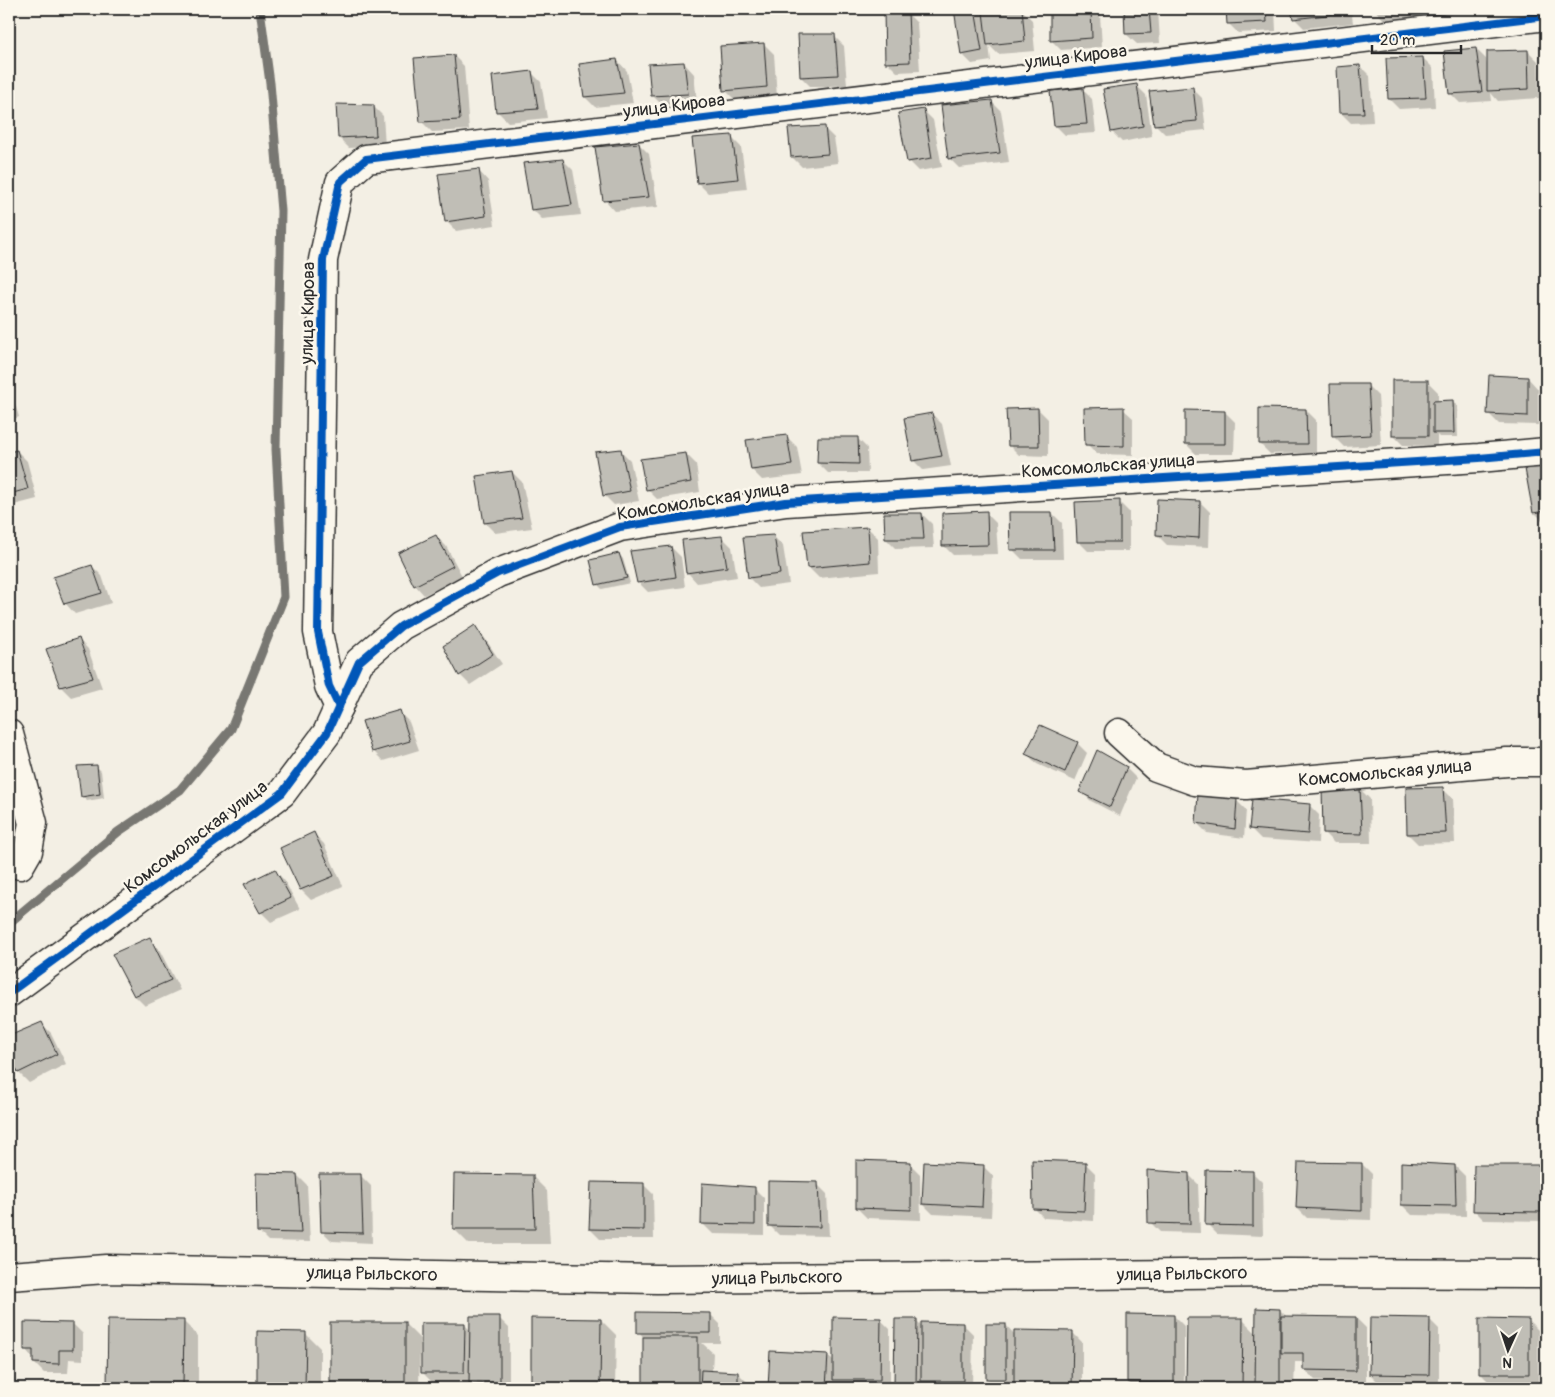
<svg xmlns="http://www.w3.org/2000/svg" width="1555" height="1397" font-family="Pangolin,sans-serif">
  <rect width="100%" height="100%" fill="#f3efe4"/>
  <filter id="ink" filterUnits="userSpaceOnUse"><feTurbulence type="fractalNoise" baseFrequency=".02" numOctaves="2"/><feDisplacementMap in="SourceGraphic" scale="10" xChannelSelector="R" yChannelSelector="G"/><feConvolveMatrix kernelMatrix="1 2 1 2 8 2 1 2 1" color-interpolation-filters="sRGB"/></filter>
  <g filter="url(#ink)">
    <!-- shadow -->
    <g fill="#0003">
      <polygon points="955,9 977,9 985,17 1022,10 1032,20 1035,51 998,54 989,45 991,61 972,64 962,54"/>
      <polygon points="1051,9 1093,9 1100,15 1102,47 1061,50 1051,40"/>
      <polygon points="1125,9 1158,9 1160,43 1137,44 1126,34"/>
      <polygon points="1227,9 1275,9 1276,31 1238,33 1228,23"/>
      <polygon points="1293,9 1351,9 1353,23 1304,28 1294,18"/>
      <polygon points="1374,9 1419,9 1420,18 1385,21"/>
      <polygon points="1454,9 1482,9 1456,12"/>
      <polygon points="907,13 917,23 920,71 897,72 887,62"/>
      <polygon points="834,36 844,46 847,85 811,87 801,77"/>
      <polygon points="764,44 774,54 777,97 735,100 725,90"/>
      <polygon points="1476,49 1486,59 1487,65 1528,51 1538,61 1539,98 1498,101 1491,93 1492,101 1460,103 1450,93"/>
      <polygon points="454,56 464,66 469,130 432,132 422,122"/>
      <polygon points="1423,58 1433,68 1435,107 1399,109 1389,99"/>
      <polygon points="617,60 627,71 633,103 595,107 585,97"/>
      <polygon points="684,63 694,74 697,103 662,105 652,95"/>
      <polygon points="1360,66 1370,76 1373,122 1351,123 1341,113"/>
      <polygon points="531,72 541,82 547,118 508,122 498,112 494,78"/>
      <polygon points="1136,85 1146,95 1152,136 1122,142 1112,132"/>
      <polygon points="1192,88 1202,98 1206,130 1165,134 1155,124"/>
      <polygon points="1082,89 1092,99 1096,133 1065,135 1055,125"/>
      <polygon points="991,101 1001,111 1009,162 959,168 949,158"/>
      <polygon points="373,106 383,116 385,146 349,148 339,138"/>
      <polygon points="923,110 933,120 942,167 919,171 909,161"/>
      <polygon points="824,128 834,138 838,163 802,167 792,157"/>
      <polygon points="731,137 741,147 747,189 708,193 698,183"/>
      <polygon points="639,144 649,154 658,207 615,211 605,200"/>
      <polygon points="563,160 573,170 581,215 542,219 532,209"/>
      <polygon points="478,170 488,181 495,225 456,231 446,221"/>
      <polygon points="1528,378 1538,389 1538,425 1499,424 1489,414"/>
      <polygon points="1428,382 1438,392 1438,402 1453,401 1457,406 1458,437 1439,437 1437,435 1437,446 1403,445 1393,435"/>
      <polygon points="9,384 19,417 9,421"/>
      <polygon points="1368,386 1378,396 1381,445 1344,447 1334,437"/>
      <polygon points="1038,409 1048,419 1048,456 1019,455 1009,445"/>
      <polygon points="1123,409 1133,418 1133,455 1097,454 1087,444"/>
      <polygon points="1306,410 1316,420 1316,453 1270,454 1260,444"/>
      <polygon points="1225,412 1235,422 1234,454 1196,454 1186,444"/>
      <polygon points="932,414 942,424 951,466 923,470 913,460"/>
      <polygon points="787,437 797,447 802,475 762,480 752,470"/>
      <polygon points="857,438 867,448 868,473 828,473 818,463"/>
      <polygon points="620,450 630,460 639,501 614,505 604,495"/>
      <polygon points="17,451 27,461 37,499 10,506 9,505 9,453"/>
      <polygon points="686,454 696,464 700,492 657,499 647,489"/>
      <polygon points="1546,462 1546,522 1544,522 1534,512"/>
      <polygon points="512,472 522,482 532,528 495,533 485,523"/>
      <polygon points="1119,502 1129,512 1129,551 1088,551 1078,541"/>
      <polygon points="1200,502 1210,512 1209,547 1167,545 1157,535"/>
      <polygon points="986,513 996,523 998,554 953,555 943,545"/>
      <polygon points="1052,513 1062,523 1063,559 1022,559 1012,549"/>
      <polygon points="922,514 932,524 934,548 896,549 886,539"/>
      <polygon points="868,528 878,538 879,572 819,578 809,568"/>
      <polygon points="436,536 446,546 462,576 424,595 415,585"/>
      <polygon points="773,536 783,546 789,584 759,588 749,578"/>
      <polygon points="722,537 732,547 737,577 697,583 688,573"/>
      <polygon points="671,547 681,557 685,587 648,592 638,582"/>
      <polygon points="619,554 623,559 630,583 602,589 598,585 592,561"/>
      <polygon points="92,566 102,576 111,603 75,614 65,603"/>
      <polygon points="474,627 484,637 502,664 470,685 460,675"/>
      <polygon points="78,639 88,649 102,688 71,697 61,687"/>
      <polygon points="399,712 409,722 419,750 383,761 373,751"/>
      <polygon points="1077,743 1087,753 1075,781 1037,764 1027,754"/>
      <polygon points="96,766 101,771 104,798 87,801 82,796"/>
      <polygon points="1126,768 1136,778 1120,816 1091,801 1081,791"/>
      <polygon points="9,789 21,826 9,830"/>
      <polygon points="1360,789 1370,799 1371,843 1334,843 1324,833"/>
      <polygon points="1443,789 1453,799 1455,843 1418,844 1408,834"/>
      <polygon points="1544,796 1546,796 1546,809"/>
      <polygon points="1236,800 1246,810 1244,838 1207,833 1197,823"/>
      <polygon points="1309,805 1319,815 1318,843 1261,839 1251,829"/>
      <polygon points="9,833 12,836 22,862 9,868"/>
      <polygon points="314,834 324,844 343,886 311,900 301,890 282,848"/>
      <polygon points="274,870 284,880 300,909 271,922 261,912"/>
      <polygon points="149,939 159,949 180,990 145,1006 135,996 114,955"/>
      <polygon points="41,1023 51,1033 66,1064 29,1083 19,1073 9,1052 9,1037"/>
      <polygon points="1085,1163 1095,1173 1094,1221 1044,1218 1034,1208"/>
      <polygon points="910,1164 920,1174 921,1220 867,1218 857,1208"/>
      <polygon points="1362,1164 1372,1174 1371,1220 1307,1218 1297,1208"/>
      <polygon points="983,1166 993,1176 991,1217 933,1214 923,1204"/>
      <polygon points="1455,1166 1465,1176 1466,1216 1412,1215 1402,1205"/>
      <polygon points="1540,1166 1546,1172 1546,1221 1484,1220 1474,1210"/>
      <polygon points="1252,1172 1262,1182 1263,1236 1217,1234 1207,1224"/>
      <polygon points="1188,1174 1198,1184 1200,1233 1160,1232 1150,1222"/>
      <polygon points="297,1175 307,1185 310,1242 268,1241 258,1231"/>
      <polygon points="361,1176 371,1186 372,1243 332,1241 322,1231"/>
      <polygon points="532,1176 547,1191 550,1244 469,1244 454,1229"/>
      <polygon points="643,1184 653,1194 654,1239 600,1239 590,1229"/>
      <polygon points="817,1184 827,1194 829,1236 779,1235 769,1225"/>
      <polygon points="754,1188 764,1198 764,1235 713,1234 703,1224"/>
      <polygon points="1280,1310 1287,1317 1356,1318 1366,1328 1366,1381 1315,1380 1305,1370 1304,1362 1295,1362 1294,1388 1187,1388 1188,1319 1242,1319 1257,1334"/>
      <polygon points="710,1314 720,1324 720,1343 702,1343 713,1353 712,1371 738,1373 748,1383 748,1388 644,1388 645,1339 639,1332"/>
      <polygon points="1174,1316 1184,1326 1184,1388 1134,1388 1128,1382"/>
      <polygon points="499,1318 509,1328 509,1388 476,1388 470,1382 432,1382 422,1372 464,1324 471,1331"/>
      <polygon points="880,1319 890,1329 890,1388 843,1388 841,1387 841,1388 769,1388 771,1352 827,1355 834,1362"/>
      <polygon points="1429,1319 1439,1329 1439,1384 1380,1384 1370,1374"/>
      <polygon points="601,1320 616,1335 615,1388 532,1387"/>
      <polygon points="916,1320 923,1327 963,1324 973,1334 972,1388 930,1388 926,1384 926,1388 897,1388 895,1387"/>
      <polygon points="1528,1320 1538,1330 1538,1383 1490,1383 1480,1373"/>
      <polygon points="183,1321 198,1336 198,1388 111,1388 108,1386"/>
      <polygon points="331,1323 405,1324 420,1339 419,1388 331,1388"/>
      <polygon points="73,1324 83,1334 83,1360 69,1359 68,1373 44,1373 34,1363 34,1359 25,1349"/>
      <polygon points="1006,1325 1015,1335 1072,1332 1082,1342 1082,1388 997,1388 987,1379"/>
      <polygon points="259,1333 305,1333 320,1348 320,1388 258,1388"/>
    </g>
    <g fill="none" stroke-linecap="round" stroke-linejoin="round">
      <!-- stream -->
      <polyline stroke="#787772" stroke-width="9" points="9,923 118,832 180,790 231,729 284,597 276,449 281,211 270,83 260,9"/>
    </g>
    <!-- building -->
    <g fill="#c0beb6" stroke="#2b2b2b">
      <polygon points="954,9 975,9 982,51 961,55"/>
      <polygon points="1022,9 1025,41 987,45 983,12"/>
      <polygon points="1050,9 1091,9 1092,38 1050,41"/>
      <polygon points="1124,9 1149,9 1151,33 1125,34"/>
      <polygon points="1226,9 1266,9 1267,22 1227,24"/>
      <polygon points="1291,9 1343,9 1344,13 1293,19"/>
      <polygon points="884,11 908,12 910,62 885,63"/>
      <polygon points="798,34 835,34 838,75 800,77"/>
      <polygon points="764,43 767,87 723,91 720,46"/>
      <polygon points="1476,48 1482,92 1449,94 1444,51"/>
      <polygon points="1528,50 1529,89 1487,91 1487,51"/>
      <polygon points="454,55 460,120 420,122 414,58"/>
      <polygon points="1423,57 1426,98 1388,99 1386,58"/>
      <polygon points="617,59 624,93 584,97 579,64"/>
      <polygon points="684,62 688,94 651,96 648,64"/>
      <polygon points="1360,65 1364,113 1339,113 1337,67"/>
      <polygon points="532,71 538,109 496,112 492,76"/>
      <polygon points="1137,84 1143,126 1111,132 1103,89"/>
      <polygon points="1193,87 1197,121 1154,125 1149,91"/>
      <polygon points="1083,88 1087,124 1054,126 1050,91"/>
      <polygon points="992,100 1000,153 948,159 941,105"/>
      <polygon points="336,104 374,105 376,136 338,138"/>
      <polygon points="924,109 932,158 907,162 898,113"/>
      <polygon points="825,126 828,154 791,157 788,128"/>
      <polygon points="732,135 738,179 697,183 692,138"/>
      <polygon points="639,143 649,197 603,201 595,147"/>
      <polygon points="563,159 572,205 531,210 523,163"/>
      <polygon points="479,169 486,216 445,222 438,174"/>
      <polygon points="1489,375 1528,377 1528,416 1487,414"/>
      <rect x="1392" y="380" width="36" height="56"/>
      <polygon points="1330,384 1368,384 1371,435 1332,437"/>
      <polygon points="1453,400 1454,433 1433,433 1433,401"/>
      <polygon points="1124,407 1124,446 1085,445 1084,408"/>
      <polygon points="1038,408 1039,446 1008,446 1006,409"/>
      <polygon points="1259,408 1306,409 1307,444 1259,444"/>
      <polygon points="1185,410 1225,411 1225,444 1185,444"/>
      <polygon points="932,413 942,456 912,461 904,418"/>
      <polygon points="787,435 792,465 751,470 746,440"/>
      <polygon points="818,437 858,437 859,464 817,463"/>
      <polygon points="621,449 630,491 603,496 595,452"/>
      <polygon points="17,450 28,489 9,494 9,452"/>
      <polygon points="686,453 691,482 646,490 640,459"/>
      <polygon points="1546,461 1546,511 1533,513 1524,463"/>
      <polygon points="512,471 522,518 484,523 476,476"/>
      <polygon points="1157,499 1200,501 1199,538 1156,535"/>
      <polygon points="1120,500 1120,542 1077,542 1075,502"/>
      <polygon points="987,511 988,545 942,546 942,513"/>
      <polygon points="1009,512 1052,512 1054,550 1010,550"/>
      <polygon points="884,513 922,513 924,539 885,539"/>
      <polygon points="868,527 870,562 807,568 803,531"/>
      <polygon points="436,535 453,566 414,586 398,553"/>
      <polygon points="774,535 780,574 748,578 743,537"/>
      <polygon points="722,536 727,567 686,573 682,540"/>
      <polygon points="671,546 676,577 637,583 630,551"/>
      <polygon points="619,553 627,578 596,585 590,560"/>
      <polygon points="92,565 102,593 64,604 53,577"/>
      <polygon points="475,625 493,654 459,676 443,646"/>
      <polygon points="79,638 93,678 60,687 46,649"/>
      <polygon points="400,710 410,741 372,752 362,721"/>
      <polygon points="1040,725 1078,742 1065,772 1025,754"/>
      <polygon points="1097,750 1127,767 1110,807 1079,792"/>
      <polygon points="97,765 100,794 81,797 77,766"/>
      <polygon points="1443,787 1446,833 1407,834 1406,788"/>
      <polygon points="1322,788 1360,788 1362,834 1323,833"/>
      <polygon points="1198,794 1237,799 1235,829 1196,823"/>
      <polygon points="1252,799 1310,804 1308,834 1249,829"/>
      <polygon points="314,832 334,876 300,890 280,848"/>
      <polygon points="9,833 18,858 9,862"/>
      <polygon points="275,869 291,898 260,913 244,884"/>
      <polygon points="150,937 171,980 134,996 112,954"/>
      <polygon points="42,1022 57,1054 18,1073 9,1054 9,1036"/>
      <polygon points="856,1160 911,1162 911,1210 856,1208"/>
      <polygon points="1032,1160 1086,1162 1084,1211 1033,1209"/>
      <polygon points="924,1162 984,1165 982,1207 922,1204"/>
      <polygon points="1298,1162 1362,1163 1362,1211 1296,1208"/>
      <polygon points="1401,1162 1455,1165 1456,1206 1401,1205"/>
      <polygon points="1474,1165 1541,1165 1541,1212 1473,1211"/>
      <polygon points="1147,1170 1189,1173 1190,1224 1148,1223"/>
      <polygon points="1206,1170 1253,1171 1253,1226 1205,1225"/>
      <polygon points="256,1173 297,1174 301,1233 257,1232"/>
      <polygon points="319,1174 361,1174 363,1233 321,1232"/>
      <polygon points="454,1174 533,1175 535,1229 453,1229"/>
      <polygon points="768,1181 818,1182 820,1227 768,1226"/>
      <polygon points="591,1182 644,1183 644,1230 589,1229"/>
      <polygon points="702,1183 755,1187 755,1225 701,1224"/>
      <polygon points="1256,1308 1280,1309 1280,1388 1255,1388"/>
      <polygon points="637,1312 711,1313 711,1333 637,1333"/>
      <polygon points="1127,1314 1174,1315 1174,1383 1127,1382"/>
      <polygon points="470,1316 500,1316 500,1384 469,1383"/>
      <polygon points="1281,1316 1356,1317 1356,1371 1303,1370 1303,1353 1281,1353"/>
      <polygon points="833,1317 881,1318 880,1380 833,1380"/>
      <polygon points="1370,1317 1430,1318 1429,1375 1369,1374"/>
      <polygon points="531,1318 601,1319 600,1388 531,1388"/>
      <polygon points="1187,1318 1243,1318 1242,1388 1186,1388"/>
      <polygon points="1479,1318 1529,1319 1529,1374 1479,1374"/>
      <polygon points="108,1319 184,1320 183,1387 107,1386"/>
      <polygon points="895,1319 917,1319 916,1387 894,1387"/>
      <polygon points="24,1322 73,1323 73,1350 59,1350 59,1364 33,1363 33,1350 24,1350"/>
      <rect x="330" y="1322" width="75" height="66"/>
      <polygon points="921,1322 963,1323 963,1381 921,1381"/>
      <polygon points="421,1323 465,1323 464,1373 421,1373"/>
      <rect x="986" y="1324" width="20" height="55"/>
      <polygon points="1014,1330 1073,1331 1072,1388 1014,1388"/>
      <polygon points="257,1331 306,1332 305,1388 257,1388"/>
      <rect x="643" y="1337" width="55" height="51"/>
      <polygon points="770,1351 828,1354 826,1388 768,1388"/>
      <polygon points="701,1370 738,1372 738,1388 700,1388"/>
    </g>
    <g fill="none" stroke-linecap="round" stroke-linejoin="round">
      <defs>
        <g id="minor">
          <polyline points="339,707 329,686 318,632 323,260 340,182 366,159 1546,16"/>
          <polyline points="1119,733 1156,767 1195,781 1246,785 1507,762 1546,762"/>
          <polyline points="9,734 33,823 28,851 20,865"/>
          <polyline points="9,993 282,793 327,733 359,662 401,626 498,573 620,527 786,502 1479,458 1546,452"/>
          <polyline points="9,1276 106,1269 657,1279 1288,1273 1546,1274"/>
        </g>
      </defs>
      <!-- minor casing -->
      <use href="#minor" stroke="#2b2b2b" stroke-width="31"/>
      <!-- minor -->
      <use href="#minor" stroke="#fbf7ec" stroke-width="28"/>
      <defs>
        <g id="cycleway">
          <polyline points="339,707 329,686 318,632 323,260 340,182 366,159 1546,16"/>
          <polyline points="9,993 282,793 327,733 359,662 401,626 498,573 620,527 786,502 1479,458 1546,452"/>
        </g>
      </defs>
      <!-- cycleway casing -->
      <use href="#cycleway" stroke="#fbf7ec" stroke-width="11"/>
      <!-- cycleway -->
      <use href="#cycleway" stroke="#0057b8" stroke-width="8"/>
    </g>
  </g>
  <g text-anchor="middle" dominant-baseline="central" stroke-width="5" stroke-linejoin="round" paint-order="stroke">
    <!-- street labels -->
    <g font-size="18" fill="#2b2b2b" stroke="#fbf7ec">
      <text transform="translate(1076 57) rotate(-7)">улица Кирова</text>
      <text transform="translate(674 106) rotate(-7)">улица Кирова</text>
      <text transform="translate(308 313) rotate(-89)">улица Кирова</text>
      <text transform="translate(1108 466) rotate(-4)">Комсомольская улица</text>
      <text transform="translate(703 501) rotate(-9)">Комсомольская улица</text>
      <text transform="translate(1385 773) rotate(-5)">Комсомольская улица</text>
      <text transform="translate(196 837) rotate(-37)">Комсомольская улица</text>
      <text transform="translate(372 1274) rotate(1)">улица Рыльского</text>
      <text transform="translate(1182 1274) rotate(-1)">улица Рыльского</text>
      <text transform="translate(777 1278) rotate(-1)">улица Рыльского</text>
    </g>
  </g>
  <!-- margin -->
  <rect width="1555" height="1397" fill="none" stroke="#fbf7ec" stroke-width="30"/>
  <rect x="15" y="15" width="1525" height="1367" fill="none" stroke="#2b2b2b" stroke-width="2" filter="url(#ink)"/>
  <!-- north arrow -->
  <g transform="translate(1508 1350) rotate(183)" stroke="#fbf7ec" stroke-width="4" paint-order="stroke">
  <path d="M0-4L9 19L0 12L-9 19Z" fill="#2b2b2b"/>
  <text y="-8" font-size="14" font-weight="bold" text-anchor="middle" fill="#2b2b2b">N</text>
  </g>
  <!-- scale -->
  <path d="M1372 45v8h89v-8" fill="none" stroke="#2b2b2b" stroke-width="2.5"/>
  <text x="1380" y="45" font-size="15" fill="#2b2b2b" stroke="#fbf7ec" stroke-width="4" paint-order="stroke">20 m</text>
</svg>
